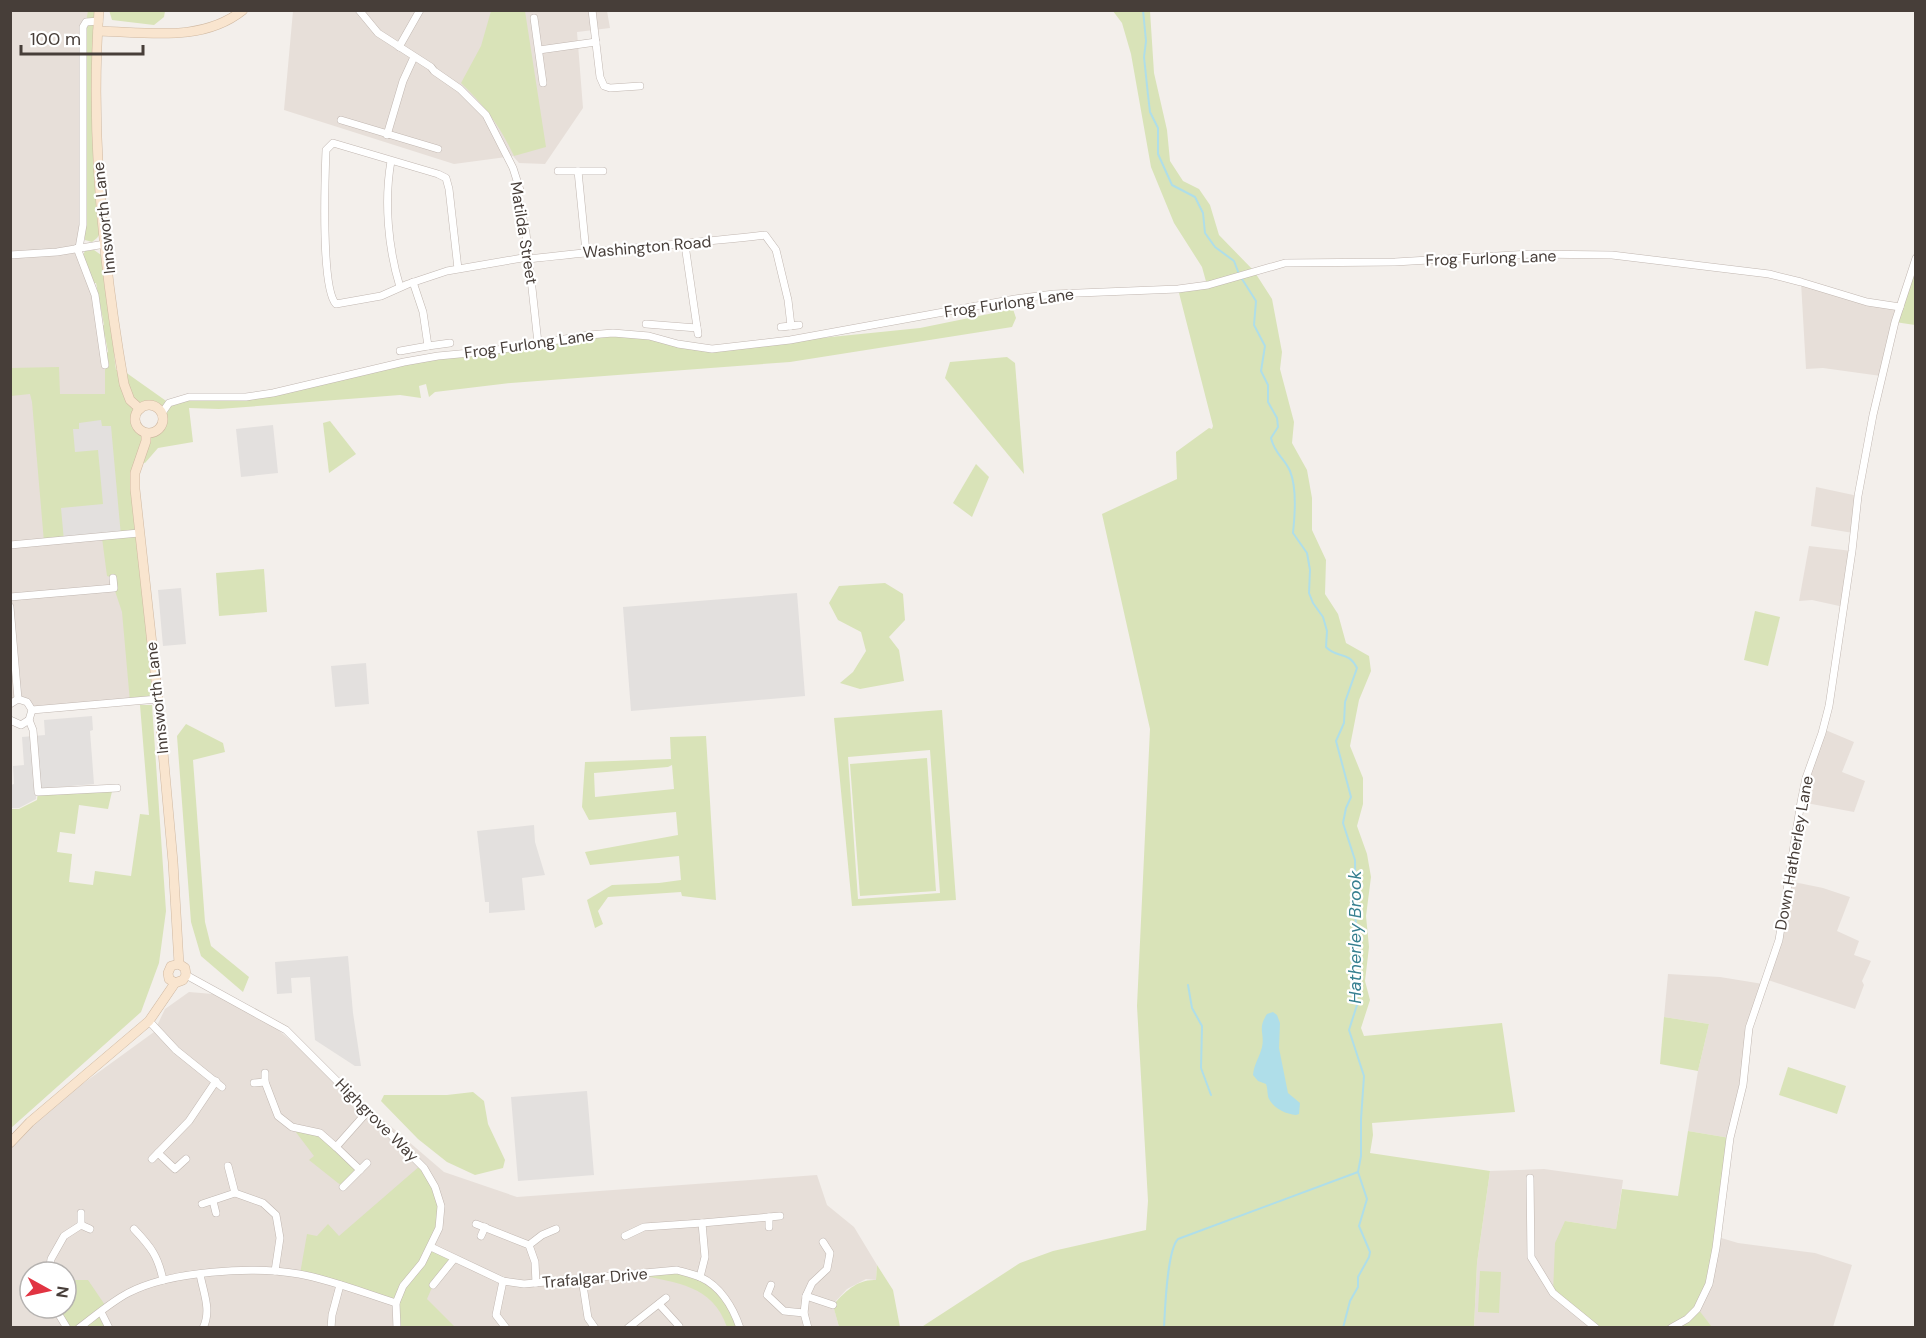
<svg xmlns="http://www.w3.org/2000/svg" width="1926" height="1338" font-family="'DM Sans',sans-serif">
  <rect width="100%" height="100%" fill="#f3efeb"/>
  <!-- residential -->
  <g fill="#e7dfd9" fill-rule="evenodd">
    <polygon points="11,11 99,11 79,248 94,290 105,365 105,394 60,394 121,536 158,699 32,710 18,699 11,704"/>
    <polygon points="293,11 607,11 610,28 577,32 583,108 545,164 519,163 513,156 454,164 284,110"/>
    <polygon points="1801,282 1867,302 1900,307 1881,376 1823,368 1806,369"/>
    <polygon points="1816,487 1858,496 1853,533 1811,526"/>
    <polygon points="1809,546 1852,551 1844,607 1812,600 1799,601"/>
    <polygon points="1823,729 1854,742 1842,772 1865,781 1854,812 1801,802"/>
    <polygon points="1789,881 1823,888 1850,897 1837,931 1859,941 1854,955 1871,961 1862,981 1864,985 1855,1009 1765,979 1777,948"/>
    <polygon points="1668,974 1720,977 1763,984 1749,1028 1743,1085 1730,1138 1688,1131 1698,1071 1709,1024 1664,1017"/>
    <path d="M189,992L213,994L276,1028L444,1172L517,1197L817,1175L827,1205L854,1227L877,1265L876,1280L866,1279L847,1289L833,1304L839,1327H11L10,1143L30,1122L154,1032L165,1009ZM30,1272H66V1308H30Z"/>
    <polygon points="1544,1169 1623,1180 1616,1229 1565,1221 1596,1327 1474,1328 1477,1263 1490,1171"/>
    <polygon points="1718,1237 1738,1243 1815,1253 1852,1265 1833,1327 1712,1327 1697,1309"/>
  </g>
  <!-- green -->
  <g fill="#d9e3b8" fill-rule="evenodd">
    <polygon points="109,10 165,10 165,11 164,17 154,25 112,20"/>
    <polygon points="88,11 99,11 101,232 97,238 92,242 85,240 86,22"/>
    <path d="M491,11H525L546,147L514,156C500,126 485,106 461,83L481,46Z"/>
    <polygon points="1113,11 1150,11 1154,73 1167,130 1170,161 1183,181 1199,189 1210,205 1219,235 1254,271 1272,299 1282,352 1280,369 1294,422 1292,443 1307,470 1312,498 1312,530 1326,560 1325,594 1338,614 1346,643 1369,656 1371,671 1359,700 1350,746 1363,778 1363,804 1357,826 1367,854 1371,877 1366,916 1369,947 1365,981 1370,1000 1361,1028 1364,1036 1502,1023 1515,1112 1372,1123 1373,1135 1370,1153 1490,1171 1477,1263 1474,1327 920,1328 1020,1263 1053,1251 1146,1230 1148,1201 1137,1006 1150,729 1102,514 1177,479 1176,452 1209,428 1212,429 1213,426 1178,289 1207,285 1202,267 1174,223 1151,167 1131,54 1122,23"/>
    <path d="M94,250L104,257L117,353L114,354L116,370L121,369L169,403L189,397H246L404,362L613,333L712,349L920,328L1013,309L1016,318L1012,327L790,362L511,383L435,392L429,397L426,384L419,386L421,398L400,395L219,409L189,408L193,442L158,448L145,463L138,461L135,473L158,699L130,702L122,612L114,588L113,578L107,576L102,538L44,542L32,402L30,394L11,396L10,368L59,367L60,394H105V365L109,364L106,353L108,352L105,336H103L102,326L104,325L96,283H93L82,257L85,251ZM149,405L158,408L164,419L160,428L149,433L141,430L135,419L140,409Z"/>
    <polygon points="1915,258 1915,325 1895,322"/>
    <polygon points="1007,357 1015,363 1024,474 945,378 950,362"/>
    <polygon points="330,421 356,454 329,473 323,423"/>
    <polygon points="976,464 989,477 972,517 953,503"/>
    <polygon points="264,569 267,612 219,616 216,573"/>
    <polygon points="885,583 903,594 905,620 889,637 899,650 904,681 860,689 840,683 853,672 866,651 861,632 838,620 829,603 839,586"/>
    <polygon points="1755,611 1780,617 1768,666 1744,660"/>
    <polygon points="140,705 152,705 166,911 159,963 141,1012 11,1128 11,809 19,809 37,800 38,792 113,787 108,809 79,805 75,834 60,832 57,852 72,854 69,882 93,885 95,871 131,876 140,814 149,815"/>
    <path d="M942,710L956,900L852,906L834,718ZM930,750L940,893L858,899L848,757Z"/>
    <polygon points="186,724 223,743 225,752 193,760 205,922 211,946 249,977 243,992 201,956 191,922 177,736"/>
    <path d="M706,736L716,900L682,896L681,892L608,897L598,911L603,924L595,928L587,900L612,885L659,883L681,880L679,856L590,865L585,852L678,835L676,812L589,820L582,807L585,762L671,759L670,737ZM672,765L674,789L595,797L594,773L668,767Z"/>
    <polygon points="927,758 936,891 860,896 850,764"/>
    <polygon points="1664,1017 1709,1024 1698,1071 1660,1064"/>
    <polygon points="1788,1067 1846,1086 1837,1114 1779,1095"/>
    <polygon points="473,1092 484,1101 488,1124 505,1160 503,1168 475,1175 447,1162 418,1139 381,1101 384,1095 447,1095"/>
    <polygon points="292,1127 320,1133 360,1170 343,1187 309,1160 314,1156"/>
    <polygon points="1688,1131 1730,1138 1709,1284 1698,1309 1712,1327 1596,1327 1553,1293 1555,1243 1565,1221 1616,1229 1622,1189 1678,1196"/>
    <polygon points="421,1165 441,1206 431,1246 454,1259 433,1285 427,1299 455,1327 397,1327 396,1303 300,1274 307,1234 317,1236 328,1224 339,1236"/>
    <path d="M877,1265L893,1290L900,1327H839L833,1305C845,1292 857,1279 876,1280Z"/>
    <path d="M677,1270C718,1282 720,1292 740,1327H727C712,1284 677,1284 638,1274Z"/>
    <polygon points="1480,1271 1501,1272 1499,1313 1478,1312"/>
    <polygon points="66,1278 70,1280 88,1280 107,1308 101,1312 109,1327 67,1327 55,1308 66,1308"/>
  </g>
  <!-- parking -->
  <g fill="#e3e0de">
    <polygon points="101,420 102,426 111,426 121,536 64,541 61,508 103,504 98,450 75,452 73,429 79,429 79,423"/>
    <polygon points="273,425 278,473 241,477 236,429"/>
    <polygon points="181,588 186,644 163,646 158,590"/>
    <polygon points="797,593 805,696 631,711 623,607"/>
    <polygon points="366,663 369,704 335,707 331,666"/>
    <polygon points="92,716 93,730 90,731 94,784 36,789 36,799 19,808 11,808 11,785 14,784 13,766 24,765 22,737 45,735 44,720"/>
    <polygon points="534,825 535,842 545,875 522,878 525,910 489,913 489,902 485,902 477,831"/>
    <polygon points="348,956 353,1013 361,1066 355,1066 315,1040 310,977 291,978 292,993 277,994 275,962"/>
    <polygon points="587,1091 594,1175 518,1181 511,1097"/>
  </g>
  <!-- water -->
  <path fill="#afdee9" d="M1273,1012L1277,1015L1280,1023L1279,1048L1288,1093L1300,1103L1299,1114L1296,1115C1286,1114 1274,1109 1269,1099C1267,1095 1268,1089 1266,1084L1258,1081L1253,1075C1254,1064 1260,1056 1262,1047C1265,1033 1257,1029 1267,1014Z"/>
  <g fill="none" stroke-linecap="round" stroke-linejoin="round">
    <!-- stream -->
    <g stroke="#afdee9" stroke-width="2">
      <polyline points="1143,10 1146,41 1144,57 1148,95 1150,112 1158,128 1158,154 1172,185 1195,197 1203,213 1205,233 1215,247 1234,261 1239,274"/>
      <path d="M1242,279L1256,301L1254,325L1265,346L1261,371L1268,385V402L1277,418L1278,427L1271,438C1275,455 1284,457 1290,471C1297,488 1295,515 1293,533L1307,553L1310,570L1309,593L1313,603L1323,617L1327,631L1326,647C1337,659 1348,650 1357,668L1345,702L1344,723L1336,741L1351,797L1346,808L1343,823L1355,860L1356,948L1353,978L1357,1005L1349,1030L1364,1076L1361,1119V1156L1358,1172L1367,1199L1359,1226L1370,1252L1369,1257L1358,1277V1287L1350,1301L1343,1328"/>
      <polyline points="1188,985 1192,1008 1202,1026 1201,1068 1211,1095"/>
      <path d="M1164,1328C1165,1309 1167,1250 1178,1239L1358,1172"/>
    </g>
    <defs>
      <g id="street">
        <polyline points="359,10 378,33 431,67 434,71 460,89 486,115 513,168 520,190 518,196 526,233 538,343"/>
        <polyline points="592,10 600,77 604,86 610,88 640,86"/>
        <polyline points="534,18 543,83"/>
        <polyline points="399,47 420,10"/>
        <polyline points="539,50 596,42"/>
        <polyline points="341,120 438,149"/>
        <polyline points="387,135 403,81 414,57"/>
        <path d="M391,161C384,201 388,248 400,287"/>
        <polyline points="558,171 603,171"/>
        <polyline points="578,171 586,252"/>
        <polyline points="685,245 698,334"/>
        <polyline points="77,248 95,295 105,365"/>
        <polyline points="79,248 83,225 83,27 86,22 99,21"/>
        <polyline points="10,255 57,252 105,244"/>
        <path d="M529,259C607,250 686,244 765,235L776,250L788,300L791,326"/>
        <path d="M458,269L449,189L446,178L438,174L333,143L326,150C325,176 321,289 336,304L381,296L408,284L447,271L528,257"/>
        <polyline points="646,324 697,328"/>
        <polyline points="781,327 799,325"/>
        <polyline points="428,346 450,343"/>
        <polyline points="400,351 428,346 423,312 413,282"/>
        <polyline points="162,413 169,403 189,397 246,397 273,393 404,362 438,356 491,351 589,335 613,333 649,336 678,344 712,349 790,340 1015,299 1054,294 1178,289 1208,285 1285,263 1395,262 1531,254 1612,255 1769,274 1801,282 1867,302 1900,307"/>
        <polyline points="10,545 139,533"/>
        <polyline points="10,597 114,588 113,578"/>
        <polyline points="10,607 18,699"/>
        <polyline points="10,704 18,699 27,702 32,710 29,720 21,725 10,720"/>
        <polyline points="32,710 158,699"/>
        <polyline points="29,720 33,730 38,792 117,788"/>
        <polyline points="186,975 286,1030 424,1168 435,1187 441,1206 439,1228 422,1263 403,1286 396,1303 397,1328"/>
        <polyline points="149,1021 176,1050 222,1087"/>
        <polyline points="265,1073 265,1082 278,1116 292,1127 320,1133 336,1147 368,1111"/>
        <polyline points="254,1083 265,1082"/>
        <polyline points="336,1147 360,1170 343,1187"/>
        <polyline points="158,1153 175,1169 186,1159"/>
        <polyline points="152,1159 189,1121 216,1081"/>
        <polyline points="228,1166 235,1193"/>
        <polyline points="360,1170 367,1163"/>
        <polyline points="1530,1178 1531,1257 1553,1293 1596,1328"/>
        <polyline points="213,1201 216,1213"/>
        <polyline points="202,1204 235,1193 263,1203 276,1215 280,1238 275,1271"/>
        <polyline points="769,1217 769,1227"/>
        <polyline points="476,1224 529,1245 535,1262 536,1283"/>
        <polyline points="81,1225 81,1213"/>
        <path d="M134,1229C151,1247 158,1256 163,1280"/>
        <polyline points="481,1236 485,1227"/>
        <polyline points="625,1236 644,1227 702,1223"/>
        <polyline points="529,1245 542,1235 556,1229"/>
        <path d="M431,1247L503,1281L524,1284L677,1270C684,1272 693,1274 700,1277C720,1286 733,1307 740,1328"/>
        <polyline points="49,1272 51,1259 64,1236 81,1225 90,1229"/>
        <path d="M200,1274C203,1292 212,1310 203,1328"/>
        <polyline points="700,1277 705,1257 702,1223 780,1216"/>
        <polyline points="582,1279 588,1318 595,1328"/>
        <polyline points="503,1281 496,1315 506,1328"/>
        <polyline points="433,1285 454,1259"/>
        <polyline points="771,1285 767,1295 784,1311 804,1313"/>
        <polyline points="806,1296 833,1305"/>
        <polyline points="659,1304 679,1326"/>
        <polyline points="55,1308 67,1328"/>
        <polyline points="101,1312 109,1328"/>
        <path d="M79,1328C95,1316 111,1302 128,1293C170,1271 252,1266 299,1274C332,1280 364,1293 396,1303"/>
        <polyline points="331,1328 332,1315 340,1285"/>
        <polyline points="628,1328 666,1298"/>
        <polyline points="808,1328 804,1313 806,1296 812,1283 827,1269 830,1253 823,1242"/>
        <polyline points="1671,1328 1687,1319 1697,1309 1709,1284 1716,1248 1730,1138 1743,1085 1749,1028 1779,940 1801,802 1806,778 1822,733 1829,706 1852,551 1858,496 1873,415 1895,322 1916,258"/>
      </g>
      <g id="secondary">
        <path d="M99,10C90,133 103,263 124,384L130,400L140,409"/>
        <path d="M98,31C147,32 202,43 243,10"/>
        <circle cx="149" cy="419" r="14"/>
        <polyline points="146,433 146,441 135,473 135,489 159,708 173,862 179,964"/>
        <polyline points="175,983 183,980 186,975 185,968 179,964"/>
        <polyline points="175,983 169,979 168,973 171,966 179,964"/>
        <polyline points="10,1143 30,1122 149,1021 175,983"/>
      </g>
    </defs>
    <!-- street casing -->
    <use href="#street" stroke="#c1b7b1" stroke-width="8"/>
    <!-- secondary casing -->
    <use href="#secondary" stroke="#d0b9a2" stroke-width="10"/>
    <!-- street -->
    <use href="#street" stroke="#fff" stroke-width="7"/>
    <!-- secondary -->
    <use href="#secondary" stroke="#f9e5cf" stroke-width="9"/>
  </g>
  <g text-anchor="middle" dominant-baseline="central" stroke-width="4.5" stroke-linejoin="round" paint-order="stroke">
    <!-- street labels -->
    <g font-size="16" fill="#473e39" stroke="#fff">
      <text transform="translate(104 218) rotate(-96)">Innsworth Lane</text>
      <text transform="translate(524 233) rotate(81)">Matilda Street</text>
      <text transform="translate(647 247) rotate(-5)">Washington Road</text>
      <text transform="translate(1491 258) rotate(-2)">Frog Furlong Lane</text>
      <text transform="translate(1009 303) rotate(-8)">Frog Furlong Lane</text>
      <text transform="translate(529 344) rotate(-8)">Frog Furlong Lane</text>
      <text transform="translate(157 698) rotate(-96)">Innsworth Lane</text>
      <text transform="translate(1794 853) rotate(-80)">Down Hatherley Lane</text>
      <text transform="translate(377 1120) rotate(45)">Highgrove Way</text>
      <text transform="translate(595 1278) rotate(-5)">Trafalgar Drive</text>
    </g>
    <!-- water labels -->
    <g font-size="18" font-style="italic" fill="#378090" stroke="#fff">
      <text transform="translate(1355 937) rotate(-90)">Hatherley Brook</text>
    </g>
  </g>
  <!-- border -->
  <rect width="1926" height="1338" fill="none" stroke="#473e39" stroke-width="24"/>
  <!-- north arrow -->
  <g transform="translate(48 1290) rotate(98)"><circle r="28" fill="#ffffff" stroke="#b5b2b0" stroke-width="1.5"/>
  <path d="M0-4.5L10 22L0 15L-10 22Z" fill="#e13442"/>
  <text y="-9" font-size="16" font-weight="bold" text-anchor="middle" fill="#473e39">N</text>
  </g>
  <!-- scale -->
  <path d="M21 45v9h122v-9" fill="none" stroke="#473e39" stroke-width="3"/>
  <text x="30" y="45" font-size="18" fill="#473e39" stroke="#ffffff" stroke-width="4.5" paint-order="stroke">100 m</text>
</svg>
